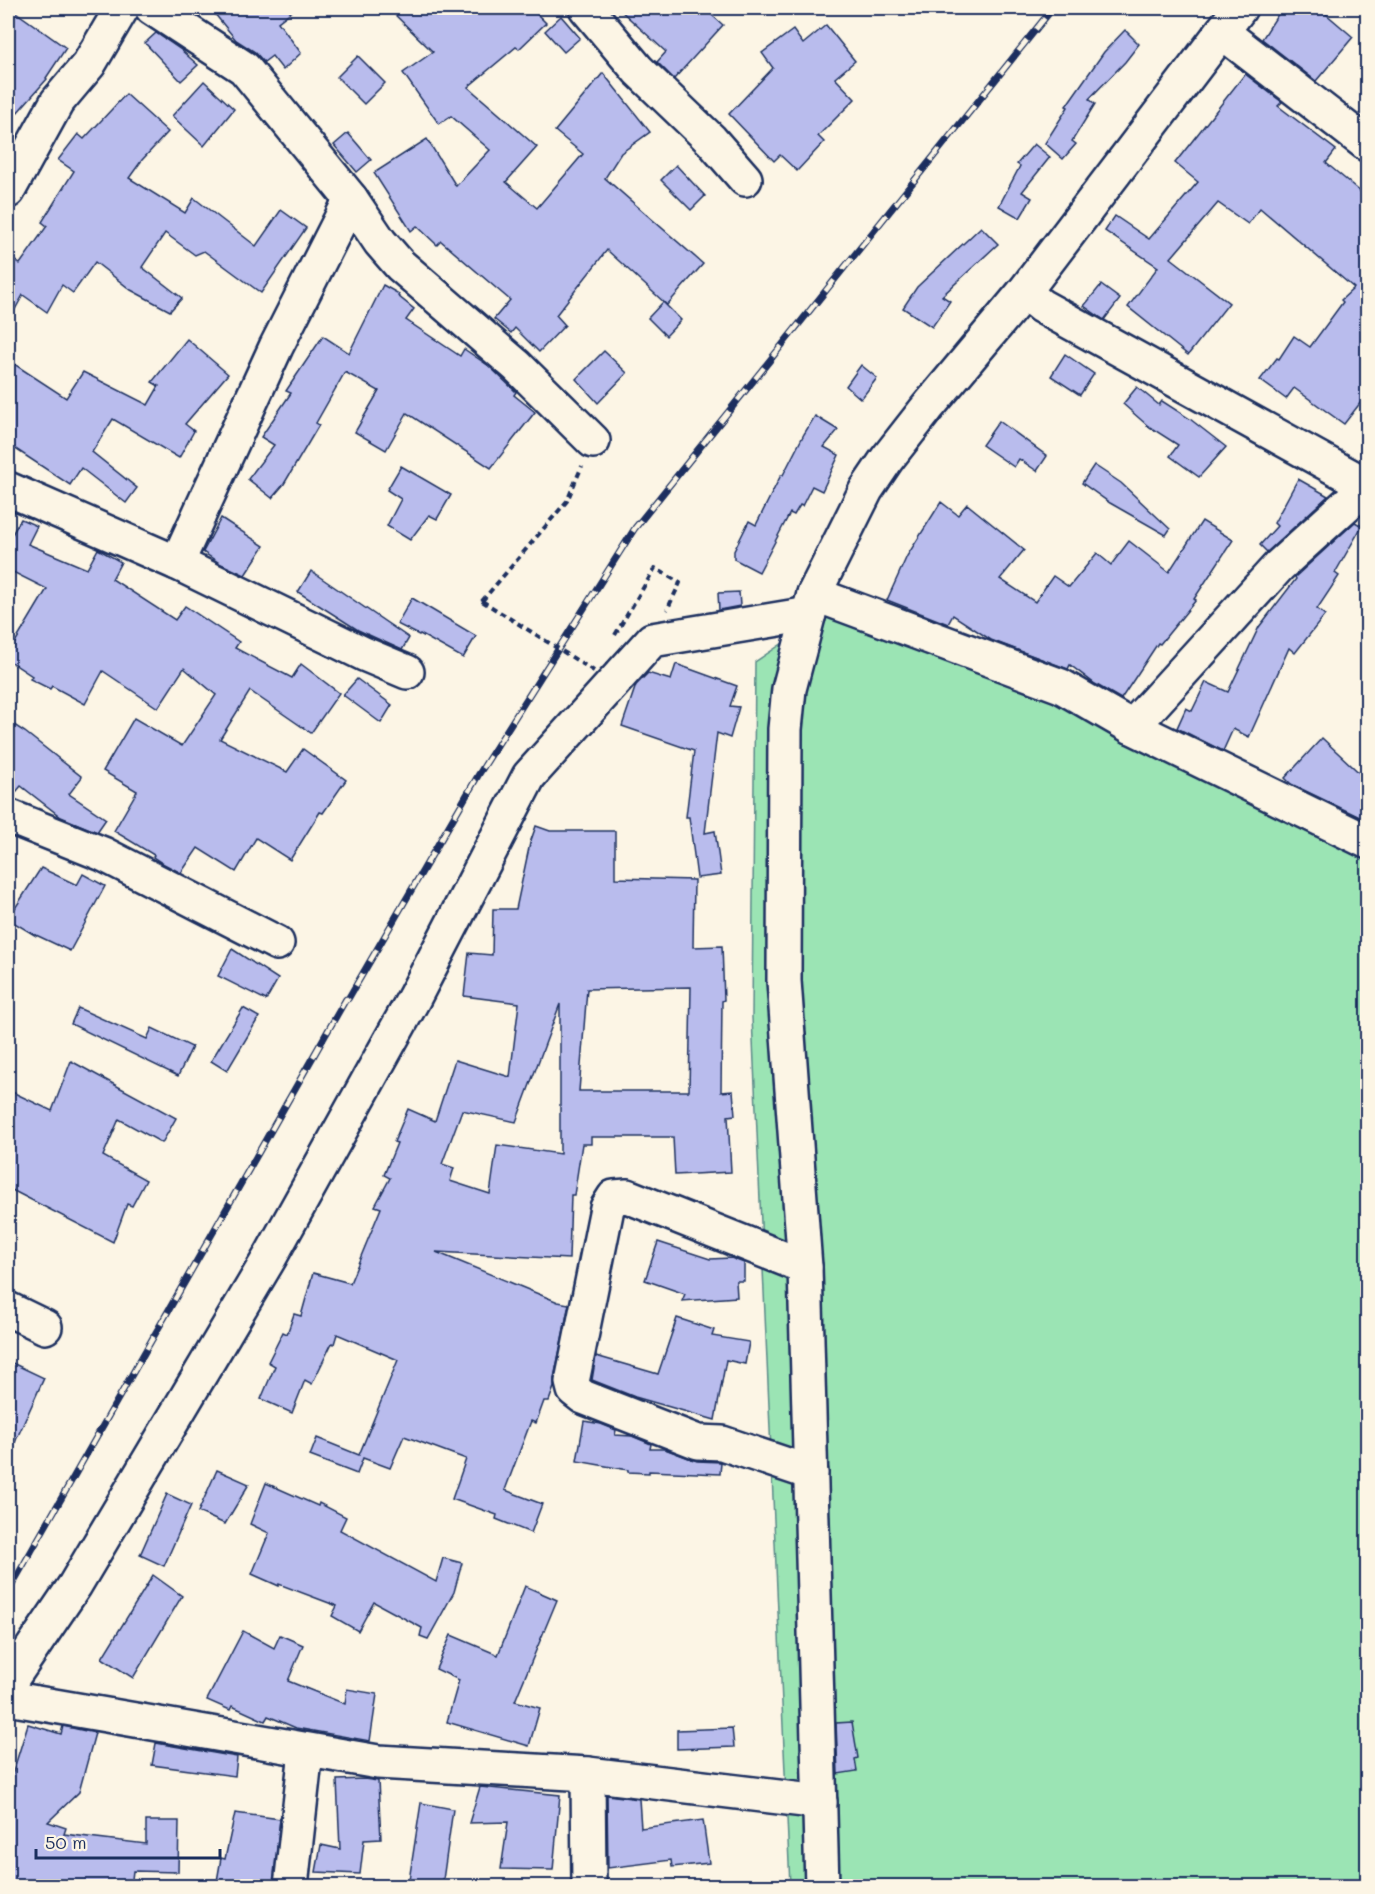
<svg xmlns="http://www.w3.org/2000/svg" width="1375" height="1894" font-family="Mali,sans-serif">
  <rect width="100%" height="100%" fill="#fcf5e5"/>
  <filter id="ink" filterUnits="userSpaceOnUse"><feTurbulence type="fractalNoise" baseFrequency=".0167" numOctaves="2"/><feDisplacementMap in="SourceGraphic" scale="12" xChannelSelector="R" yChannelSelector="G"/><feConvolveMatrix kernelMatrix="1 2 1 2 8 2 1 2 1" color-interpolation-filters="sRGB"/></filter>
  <g filter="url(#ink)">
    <!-- green -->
    <polygon fill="#9be4b4" stroke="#5b8a89" stroke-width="1.5" points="850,598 1367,854 1367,1886 790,1886 752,1017 755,662"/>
    <!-- building -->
    <g fill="#b9bced" stroke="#1b2f5e" stroke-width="1.5" fill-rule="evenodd">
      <polygon points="8,8 10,8 66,48 46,78 47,79 8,123"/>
      <polygon points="210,8 296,8 278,22 301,53 283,70 272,56 264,62 255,52 236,40"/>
      <polygon points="388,8 531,8 546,23 519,49 516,47 468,87 537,147 506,182 537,208 583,154 555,131 603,73 650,132 621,153 605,178 703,264 667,305 607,250 556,315 565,325 539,352 515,328 511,333 494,319 510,300 441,241 437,245 417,226 411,231 374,173 427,139 456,186 490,150 451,116 439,124 403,73 433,52"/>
      <polygon points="618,8 704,8 723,25 674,79 657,62 666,52"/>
      <polygon points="1282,8 1319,8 1353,37 1316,81 1262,39"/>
      <polygon points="561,16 580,38 564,52 545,31"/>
      <polygon points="826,25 855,61 835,78 855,99 818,136 824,142 797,171 780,155 774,161 729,114 773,68 762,53 793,30 803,44"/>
      <polygon points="1125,30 1139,44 1125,62 1089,99 1095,104 1072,141 1076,144 1063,159 1045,143 1068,107 1066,106 1104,52"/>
      <polygon points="156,33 181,50 198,65 181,81 145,43"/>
      <polygon points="358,56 385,83 364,104 337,77"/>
      <polygon points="1245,74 1282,102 1278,106 1336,150 1326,163 1368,198 1368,393 1344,424 1294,388 1286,399 1260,380 1277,358 1279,359 1294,336 1310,347 1343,302 1341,300 1354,288 1260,208 1248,224 1218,203 1171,258 1229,303 1188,355 1128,307 1158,267 1105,231 1115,216 1149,239 1198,182 1175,163"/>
      <polygon points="204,81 234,109 204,146 172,116"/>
      <polygon points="126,94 168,132 142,160 129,178 185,213 194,198 256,246 281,210 306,228 261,293 204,251 195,255 165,233 142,267 182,298 170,311 131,290 95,262 73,293 62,285 47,312 23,295 8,322 8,256 20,264 47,226 42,222 74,171 58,160 78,134 84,139"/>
      <polygon points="348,133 371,160 357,172 334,145"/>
      <polygon points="1034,144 1050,157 1022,192 1032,198 1020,218 999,206 1020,166 1017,164"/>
      <polygon points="676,165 705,196 691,210 661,180"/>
      <polygon points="981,227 998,244 942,296 950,301 932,327 903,308 917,287"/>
      <polygon points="383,285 399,294 398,296 414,309 406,320 460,356 464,349 489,366 516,392 514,395 535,412 491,468 407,413 386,450 355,432 379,391 345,372 316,423 319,425 284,484 272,498 248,479 274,445 261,437 291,393 286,391 323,336 349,353"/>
      <polygon points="1101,285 1120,299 1104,320 1084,306"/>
      <polygon points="663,302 681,320 666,336 648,318"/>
      <polygon points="187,339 228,374 185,424 194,431 179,458 113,419 92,452 137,488 126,503 81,468 70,485 8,444 8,360 66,398 83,372 148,405 159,386 152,382"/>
      <polygon points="604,351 627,373 598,403 576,379"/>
      <polygon points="1065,354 1094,374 1080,395 1051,376"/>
      <polygon points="861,365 877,378 861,399 846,386"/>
      <polygon points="1137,387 1159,405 1162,401 1190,419 1226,447 1199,477 1170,456 1178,445 1148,426 1123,404"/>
      <polygon points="815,416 838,430 824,447 839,455 822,491 812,486 802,506 800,505 794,515 790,513 759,572 734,559 734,551 749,521 756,525 781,475 783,475 804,434"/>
      <polygon points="999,421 1047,456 1037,471 1019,459 1014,467 982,445"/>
      <polygon points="1094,465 1121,483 1170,529 1166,535 1110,503 1082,483"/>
      <polygon points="401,466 451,495 437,519 429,515 410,540 387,526 401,499 387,490"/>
      <polygon points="1298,479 1328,496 1267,552 1260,545 1277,526 1274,523"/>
      <polygon points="941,502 958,515 967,504 1024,550 1000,579 1035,602 1053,576 1069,587 1097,553 1111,565 1129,541 1169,572 1202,521 1233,540 1194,599 1196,600 1160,644 1158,643 1121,699 1095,684 1070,665 1068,669 991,640 953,615 948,624 887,600 907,556"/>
      <polygon points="221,518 264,546 245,575 221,564 203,552"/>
      <polygon points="21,519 37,526 28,544 87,569 98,549 121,562 112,579 175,620 185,606 239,642 235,648 292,678 301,664 339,693 311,733 250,691 220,739 287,772 303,749 346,780 323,813 320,812 290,860 256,838 236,872 198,848 181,873 162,863 153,857 154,855 114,831 137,791 103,771 134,718 182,746 216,695 184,668 158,708 103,671 85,704 52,686 50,689 30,679 32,676 8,660 8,654 47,589 13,572 8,583 8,535 11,536"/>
      <polygon points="1355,522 1362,526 1335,573 1339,576 1317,609 1325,615 1295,653 1289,648 1249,737 1233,729 1223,751 1177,728 1186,708 1192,711 1206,682 1228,692 1259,627 1296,579 1295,577"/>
      <polygon points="311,571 409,638 402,650 358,630 298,592"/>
      <polygon points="739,592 740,606 719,610 718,593"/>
      <polygon points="412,598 476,636 463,658 420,634 419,635 397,624"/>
      <polygon points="676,664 737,686 730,706 739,707 730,738 717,733 705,833 715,831 721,875 697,878 689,817 686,817 694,751 622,726 636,685 648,673 671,680"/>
      <polygon points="357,679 392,705 381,723 343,695"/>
      <polygon points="8,721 25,732 82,777 69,794 106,819 97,832 61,817 21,786 11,798 8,798"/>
      <polygon points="1322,738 1368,781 1368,821 1291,784 1285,778"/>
      <path d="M536,826L550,831H615V878L694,880L693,947L722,946L724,1000L722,1001L721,1092L733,1091L735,1115L728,1116L731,1172L675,1175L673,1137H591V1144H582L574,1195H571L569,1259L436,1252L558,1302L569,1304L554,1378V1387L549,1401H544L536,1423L531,1421L505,1490L542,1504L531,1533L496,1519L497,1515L452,1499L466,1459L404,1436L390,1468L363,1458L357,1474L310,1456L317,1438L359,1455L398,1360L337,1334L334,1344L332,1343L312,1384L305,1380L292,1413L261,1399L275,1366L268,1362L283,1332L287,1334L294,1314L301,1316L313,1273L350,1283L381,1208L375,1206L390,1178L384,1175L397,1143L394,1142L408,1109L435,1121L455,1060L510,1077L519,1003L464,996L469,953L492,955L493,909H516L530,843ZM691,987L689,1091H579L587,989ZM560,1004V1154L497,1145L490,1194L450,1181L454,1168L442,1164L462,1110L516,1122Z"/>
      <polygon points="41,868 77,885 83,874 105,886 70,951 36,935 36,936 8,919"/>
      <polygon points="232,949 278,979 266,1000 218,976"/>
      <polygon points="78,1008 147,1039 152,1028 192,1047 178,1076 71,1024"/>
      <polygon points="243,1008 259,1017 227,1071 211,1061"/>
      <polygon points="71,1061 176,1118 162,1143 119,1119 103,1156 146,1180 132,1206 127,1204 113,1242 8,1188 8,1090 52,1111"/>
      <polygon points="658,1242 710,1259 731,1258 744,1263 744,1281 736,1281 737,1297 682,1301 685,1294 645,1280"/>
      <polygon points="677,1318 714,1330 712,1336 749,1342 745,1364 726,1360 715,1420 635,1397 592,1380 596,1356 658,1374"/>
      <polygon points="8,1361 44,1378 8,1458"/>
      <polygon points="584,1421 601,1424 616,1430 615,1435 632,1436 651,1444 650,1449 665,1449 697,1461 721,1462 720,1474 649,1471 649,1473 628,1472 628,1470 577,1461"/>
      <polygon points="217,1470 249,1484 225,1524 198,1512"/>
      <polygon points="266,1483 318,1506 319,1503 346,1517 340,1530 436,1582 443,1558 462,1563 454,1592 428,1639 420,1636 422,1628 374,1602 358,1631 332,1616 337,1606 279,1584 279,1586 252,1574 269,1533 250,1524"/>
      <polygon points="167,1494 191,1505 164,1566 140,1555"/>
      <polygon points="153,1575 182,1596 133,1678 102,1658"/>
      <polygon points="525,1586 557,1600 515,1701 540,1708 529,1746 447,1722 459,1680 436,1669 451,1635 498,1655"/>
      <polygon points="243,1631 274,1648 280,1635 303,1645 288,1681 345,1704 347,1689 377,1694 370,1741 296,1728 268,1716 265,1721 232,1706 230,1710 207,1700"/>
      <polygon points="852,1722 858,1758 855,1759 857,1771 838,1774 836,1723"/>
      <polygon points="28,1724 61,1734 63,1726 95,1733 79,1792 48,1822 66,1828 64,1834 146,1844 146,1821 179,1821 178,1872 133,1871 131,1887 8,1887 8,1788"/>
      <polygon points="732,1728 734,1747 677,1749 677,1730"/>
      <polygon points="156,1743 237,1757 235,1776 152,1765"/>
      <polygon points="364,1779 378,1781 381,1839 364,1840 360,1874 316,1872 321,1845 340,1849 337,1780"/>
      <polygon points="480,1787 560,1795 553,1870 501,1869 508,1822 469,1823"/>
      <polygon points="607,1795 639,1799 641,1828 703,1820 709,1863 672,1867 671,1860 608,1868"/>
      <polygon points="421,1803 453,1809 442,1887 408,1887"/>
      <polygon points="235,1813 280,1819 273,1887 216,1887 221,1858 225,1859"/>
    </g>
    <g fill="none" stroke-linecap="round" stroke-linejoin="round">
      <defs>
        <g id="minor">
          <polyline points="152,8 244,68 351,199 380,242 400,265 517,366 593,441"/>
          <polyline points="586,8 638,70 711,140 745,179"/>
          <polyline points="1222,32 1368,145"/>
          <polyline points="8,191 57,102 89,64 122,8"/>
          <polyline points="1024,292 1041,306 1368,486"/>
          <polyline points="8,489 177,563 364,654 407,672"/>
          <polyline points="177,563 276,347 351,199"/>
          <polyline points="814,594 1061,686 1132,727 1368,842"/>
          <polyline points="1132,727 1279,566 1367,486"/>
          <polyline points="8,816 103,854 277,943"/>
          <polyline points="805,1267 627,1196 614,1197 607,1208 572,1382 574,1390 583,1397 698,1442 722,1443 811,1473"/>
          <polyline points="8,1309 45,1327"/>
          <polyline points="8,1684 75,1585 270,1257 414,998 529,776 652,640 809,614"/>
          <polyline points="8,1698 378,1762 588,1774 820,1802"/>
          <polyline points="588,1774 589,1886"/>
          <polyline points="291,1886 306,1751"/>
          <polyline points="822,1886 805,1267 784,981 785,729 789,689 814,594 866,490 887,459 927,408 1024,292 1240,8"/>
        </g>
      </defs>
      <!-- minor casing -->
      <use href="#minor" stroke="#1b2f5e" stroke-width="38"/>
      <!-- path -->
      <g stroke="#1b2f5e" stroke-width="4" stroke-dasharray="6 4.5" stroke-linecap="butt">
        <polyline points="482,601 567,501 582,466"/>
        <polyline points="615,635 655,568 680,583 667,610"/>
      </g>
      <!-- minor -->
      <use href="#minor" stroke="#fcf5e5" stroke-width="33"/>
      <defs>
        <polyline id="rail" points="8,1592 346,999 348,999 479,774 635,528 1053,8"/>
      </defs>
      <!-- rail casing -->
      <use href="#rail" stroke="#1b2f5e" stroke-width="7"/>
      <!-- rail -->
      <use href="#rail" stroke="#fcf5e5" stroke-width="4.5" stroke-dasharray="14" stroke-linecap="butt"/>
      <!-- path-bridge -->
      <polyline stroke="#1b2f5e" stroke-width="4" stroke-dasharray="6 4.5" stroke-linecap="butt" points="482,601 594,671"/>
    </g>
  </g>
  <!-- margin -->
  <rect width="1375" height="1894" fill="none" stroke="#fcf5e5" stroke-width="30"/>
  <rect x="15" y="15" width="1345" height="1864" fill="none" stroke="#1b2f5e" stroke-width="2" filter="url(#ink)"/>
  <!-- scale -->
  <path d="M36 1849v9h184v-9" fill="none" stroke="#1b2f5e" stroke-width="3"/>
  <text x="45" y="1849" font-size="18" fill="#1b2f5e" stroke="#fcf5e5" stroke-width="4.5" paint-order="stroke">50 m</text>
</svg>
